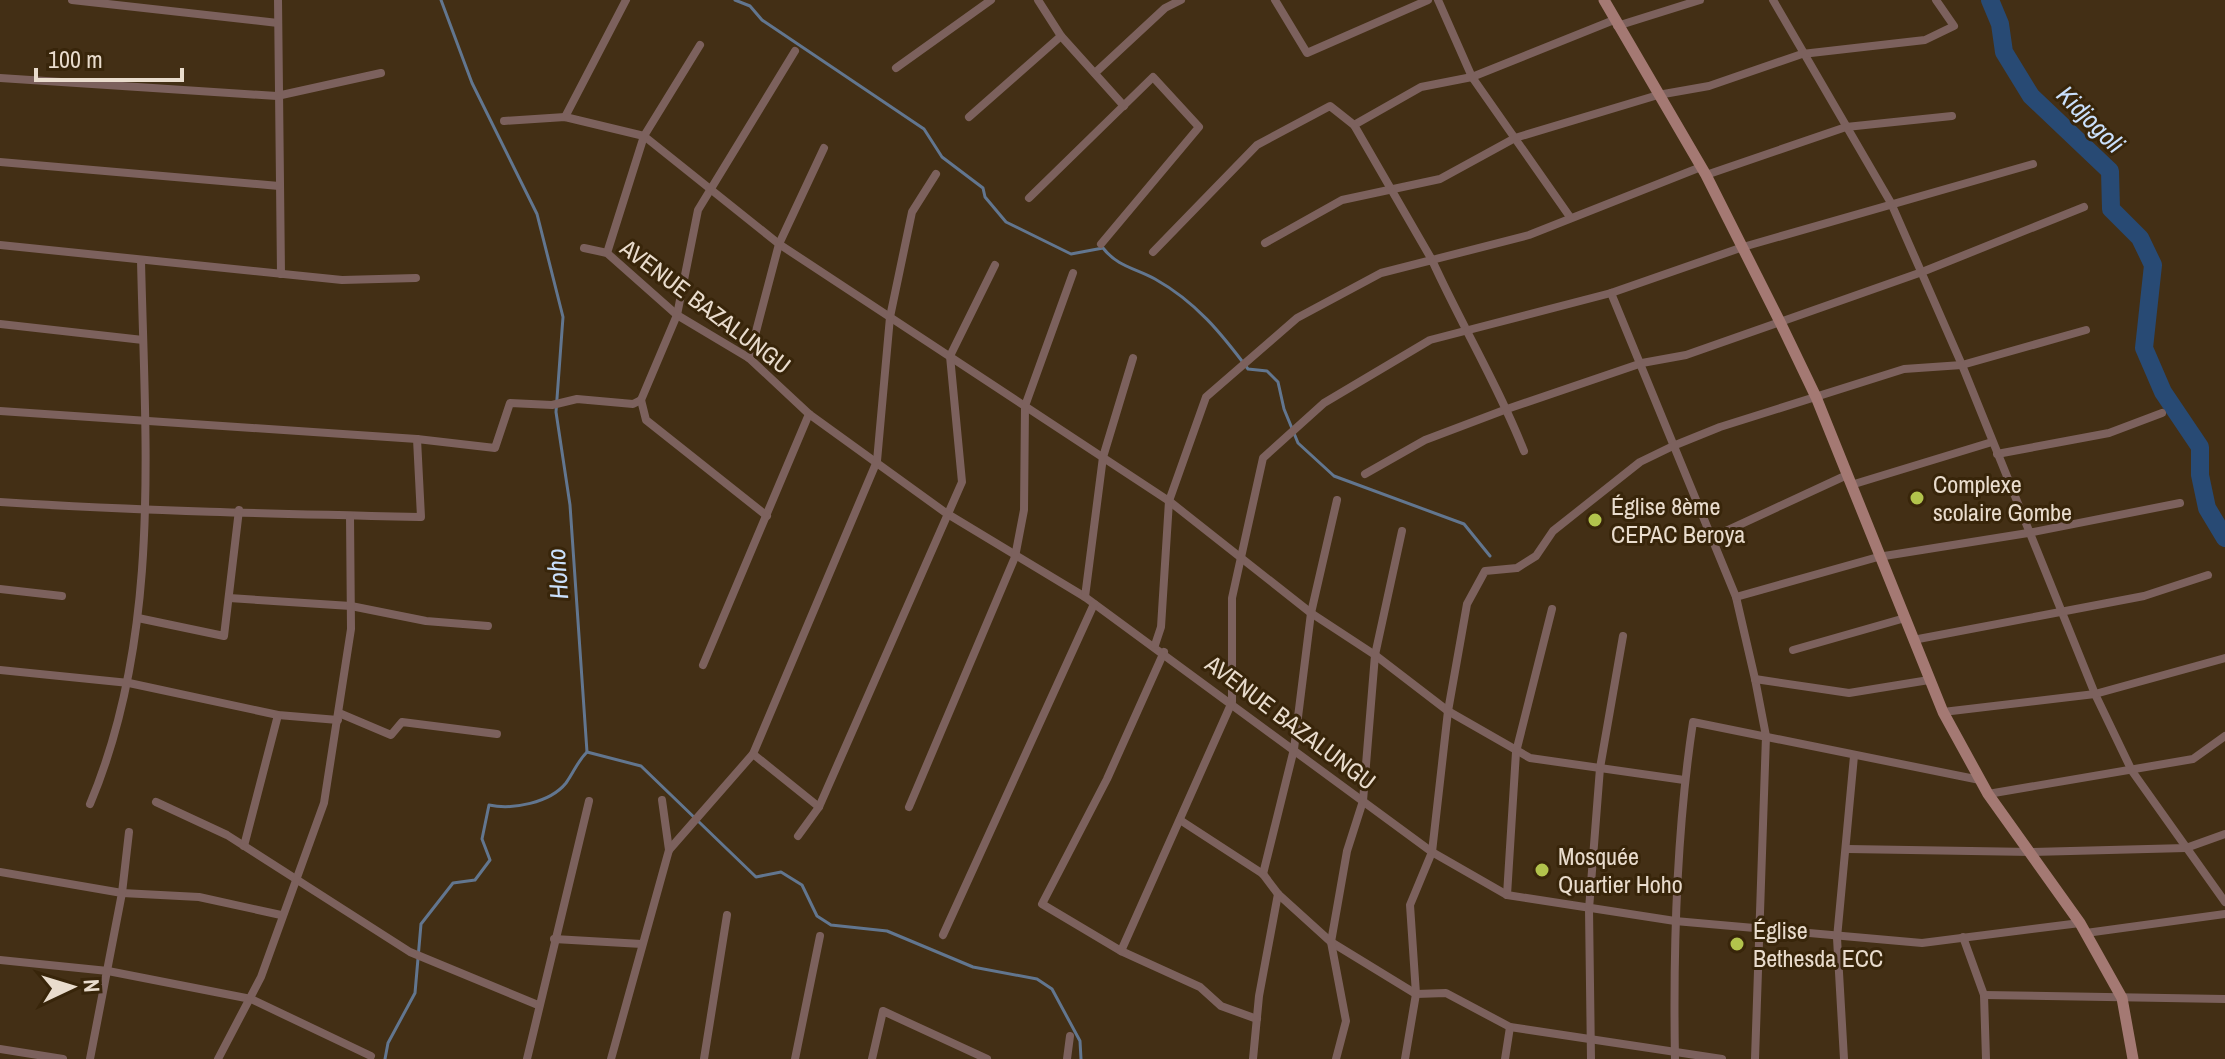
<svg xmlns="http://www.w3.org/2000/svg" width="2225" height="1059" font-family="'Archivo Narrow',sans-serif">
  <rect width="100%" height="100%" fill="#432f15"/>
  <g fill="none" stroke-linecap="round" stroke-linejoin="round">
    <!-- stream -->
    <g stroke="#62768f" stroke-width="3">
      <path d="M735,0L750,6L762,20L924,129L942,157L983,188L985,197L1006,222L1071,254L1103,248C1118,267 1135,268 1155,279C1196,302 1221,333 1248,369L1267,371L1278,382L1284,409L1298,443L1334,476L1464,524L1490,556"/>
      <polyline points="587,752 641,766 756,877 781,872 802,885 817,916 831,925 887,931 973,967 1037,979 1052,989 1080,1041 1081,1059"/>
      <path d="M385,1059L388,1043L415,993L421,924L453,883L475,880L490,860L482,839L489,805C512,810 550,803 566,783C574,772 577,762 587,752L570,505L556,412L563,317L537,214L472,83L441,0"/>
    </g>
    <!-- river -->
    <polyline stroke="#284a74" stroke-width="18" points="1990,0 2000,24 2004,52 2031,96 2110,171 2111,209 2140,238 2153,265 2144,348 2163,392 2200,447 2200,475 2207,508 2225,538"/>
    <!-- street -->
    <g stroke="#7c615d" stroke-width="8">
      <polyline points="72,0 278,23"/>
      <polyline points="278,0 281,274"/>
      <polyline points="1038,0 1061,36 1124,106"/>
      <polyline points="1275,0 1307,53 1428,0"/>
      <polyline points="1438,0 1472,77 1570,217"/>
      <polyline points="1773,0 1891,203 1962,365 2095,694 2132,771 2225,902"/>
      <polyline points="1617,26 1700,0"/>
      <polyline points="896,68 991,0"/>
      <polyline points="1095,73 1165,8 1181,0"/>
      <polyline points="0,78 277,96 381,73"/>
      <polyline points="565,117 626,0"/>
      <polyline points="969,117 1061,36"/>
      <polyline points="504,121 565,117 644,136 779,244 1169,501 1311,613 1375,655 1448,711 1530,758 1684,780"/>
      <polyline points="1354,125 1421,87 1472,77 1614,20"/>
      <polyline points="0,162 279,186"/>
      <polyline points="1706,175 1846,127 1952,116"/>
      <polyline points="1029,198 1153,77 1199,127 1101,244"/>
      <polyline points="1265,243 1342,200 1440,179 1515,138 1658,95 1709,86 1802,54 1925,40 1954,26 1936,0"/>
      <polyline points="0,245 342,280 416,278"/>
      <polyline points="584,248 607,253 677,315 749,358 809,414 946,513 1085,597 1432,852 1507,895 1675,921 1922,943 2080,923"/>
      <polyline points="1153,252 1257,145 1330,106 1354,125 1432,260 1529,235 1701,167"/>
      <polyline points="607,253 644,136 700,45"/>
      <polyline points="1611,293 1736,597 1755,679 1766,736 1755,1059"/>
      <polyline points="0,324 143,340"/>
      <polyline points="749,358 779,244 824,148"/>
      <polyline points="641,400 646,420 767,516"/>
      <polyline points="0,411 417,439 495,448 510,403 552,405 577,399 633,404 641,400 677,315 698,210 795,51"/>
      <polyline points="1997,454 2109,433 2162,413"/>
      <polyline points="1365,474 1425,440 1507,409 1642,363 1686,355 1922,272 2084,207"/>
      <polyline points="1851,485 1992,442"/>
      <path d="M0,502C140,511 281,514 421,517L417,439"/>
      <polyline points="1713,537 1847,475"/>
      <polyline points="0,589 62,596"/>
      <polyline points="1085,597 1103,457 1133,358"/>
      <polyline points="1736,597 1878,557 2028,533 2180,503"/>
      <polyline points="229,598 351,606 426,621 488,626"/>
      <polyline points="138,618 224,636 239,510"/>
      <polyline points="1913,640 2144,596 2208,575"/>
      <path d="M1155,645L1161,627L1169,501L1206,397L1297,318L1381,273L1432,260C1461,324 1498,385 1524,451"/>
      <polyline points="1793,650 1905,618"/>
      <polyline points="1164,652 1107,779 1042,904 1121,951 1200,987 1221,1006 1257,1019"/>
      <polyline points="703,665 809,414"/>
      <polyline points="0,670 129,683 278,715 338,720"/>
      <polyline points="1755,679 1849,693 1929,680"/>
      <polyline points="1943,712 2095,694 2225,658"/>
      <polyline points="339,713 391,735 402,722 497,734"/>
      <polyline points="753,754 819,807"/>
      <polyline points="1988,794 2193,759 2225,736"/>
      <polyline points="662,800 669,850"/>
      <polyline points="156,802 227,835 410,952 538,1005"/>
      <path d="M90,804C162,633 145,442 141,260"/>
      <polyline points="909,807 1015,557 1024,510 1025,406 1073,273"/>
      <polyline points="1180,820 1263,874 1278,894 1331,942 1416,994 1446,993 1510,1027 1722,1059"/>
      <polyline points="798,836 819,807 962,482 950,356 995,265"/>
      <polyline points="244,846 278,715"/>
      <polyline points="1848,849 2032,852 2186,848 2225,834"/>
      <polyline points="0,872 122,893 199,897 281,915"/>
      <polyline points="1263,874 1294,749 1311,613 1337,500"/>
      <polyline points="1507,895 1516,752 1552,609"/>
      <polyline points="2086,933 2225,914"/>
      <polyline points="943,935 1094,604"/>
      <polyline points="1963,937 1984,995 1986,1059"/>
      <polyline points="554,939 642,944"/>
      <polyline points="1121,951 1232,702 1232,598 1263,458 1324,403 1430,340 1611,293 1743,247 2033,164"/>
      <polyline points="0,960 108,971 251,999 371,1056"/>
      <polyline points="1984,995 2225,999"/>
      <polyline points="0,1049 63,1059"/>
      <polyline points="90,1059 122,893 129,832"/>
      <polyline points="218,1059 261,977 324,803 351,629 350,516"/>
      <polyline points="527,1059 589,801"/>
      <polyline points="611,1059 669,850 753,754 877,461 890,317 912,212 936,174"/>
      <polyline points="704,1059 727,915"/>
      <polyline points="795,1059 820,936"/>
      <polyline points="872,1059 883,1011 987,1059"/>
      <polyline points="1067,1059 1070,1036"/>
      <polyline points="1253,1059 1259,996 1278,894"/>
      <polyline points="1336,1059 1346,1021 1331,942 1347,851 1363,801 1375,655 1402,531"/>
      <polyline points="1405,1059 1416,994 1410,905 1432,852 1448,711 1467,604 1485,571 1517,568 1536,556 1553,531 1640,462 1673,446 1720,427 1904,369 1962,365 2086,330"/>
      <polyline points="1505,1059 1510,1027"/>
      <polyline points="1591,1059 1589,909 1600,768 1623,636"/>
      <path d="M1675,1059C1673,947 1676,834 1693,722L1980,780"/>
      <polyline points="1844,1059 1837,938 1854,756"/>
    </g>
    <!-- secondary -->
    <polyline stroke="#a47973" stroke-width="11" points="1604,0 1706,175 1779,320 1816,397 1943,712 1988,794 2080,923 2122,998 2133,1059"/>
  </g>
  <!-- markers -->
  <g fill="#b2c34c" stroke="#38250a" stroke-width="3">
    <circle cx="1917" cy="498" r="8"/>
    <circle cx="1595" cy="520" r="8"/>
    <circle cx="1542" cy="870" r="8"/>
    <circle cx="1737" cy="944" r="8"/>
  </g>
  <g text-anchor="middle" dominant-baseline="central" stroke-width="6" stroke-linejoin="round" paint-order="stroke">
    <!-- street labels -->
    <g font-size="24" fill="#e9dccd" stroke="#38250a">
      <text transform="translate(706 306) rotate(37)">AVENUE BAZALUNGU</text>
      <text transform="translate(1291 722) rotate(37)">AVENUE BAZALUNGU</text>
    </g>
    <!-- poi labels -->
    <g font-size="24" fill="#e9dccd" stroke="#38250a" text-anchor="start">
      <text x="1933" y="484">Complexe<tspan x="1933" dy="28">scolaire Gombe</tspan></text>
      <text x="1611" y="506">Église 8ème<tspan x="1611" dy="28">CEPAC Beroya</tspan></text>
      <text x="1558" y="856">Mosquée<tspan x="1558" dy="28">Quartier Hoho</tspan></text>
      <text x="1753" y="930">Église<tspan x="1753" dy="28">Bethesda ECC</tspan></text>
    </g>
    <!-- water labels -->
    <g font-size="26" font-style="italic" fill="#cae0fc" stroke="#38250a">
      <text transform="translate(2091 119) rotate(45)">Kidjogoli</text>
      <text transform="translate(557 574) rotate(-94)">Hoho</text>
    </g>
  </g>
  <!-- north arrow -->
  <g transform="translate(72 987) rotate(86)" stroke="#38250a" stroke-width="6" paint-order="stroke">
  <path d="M0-6L14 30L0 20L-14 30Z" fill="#e9dccd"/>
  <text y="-12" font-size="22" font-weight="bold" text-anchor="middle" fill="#e9dccd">N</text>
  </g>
  <!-- scale -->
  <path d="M36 68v12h146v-12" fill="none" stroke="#e9dccd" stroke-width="4"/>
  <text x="48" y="68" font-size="24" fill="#e9dccd" stroke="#38250a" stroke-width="6" paint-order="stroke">100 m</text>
</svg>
